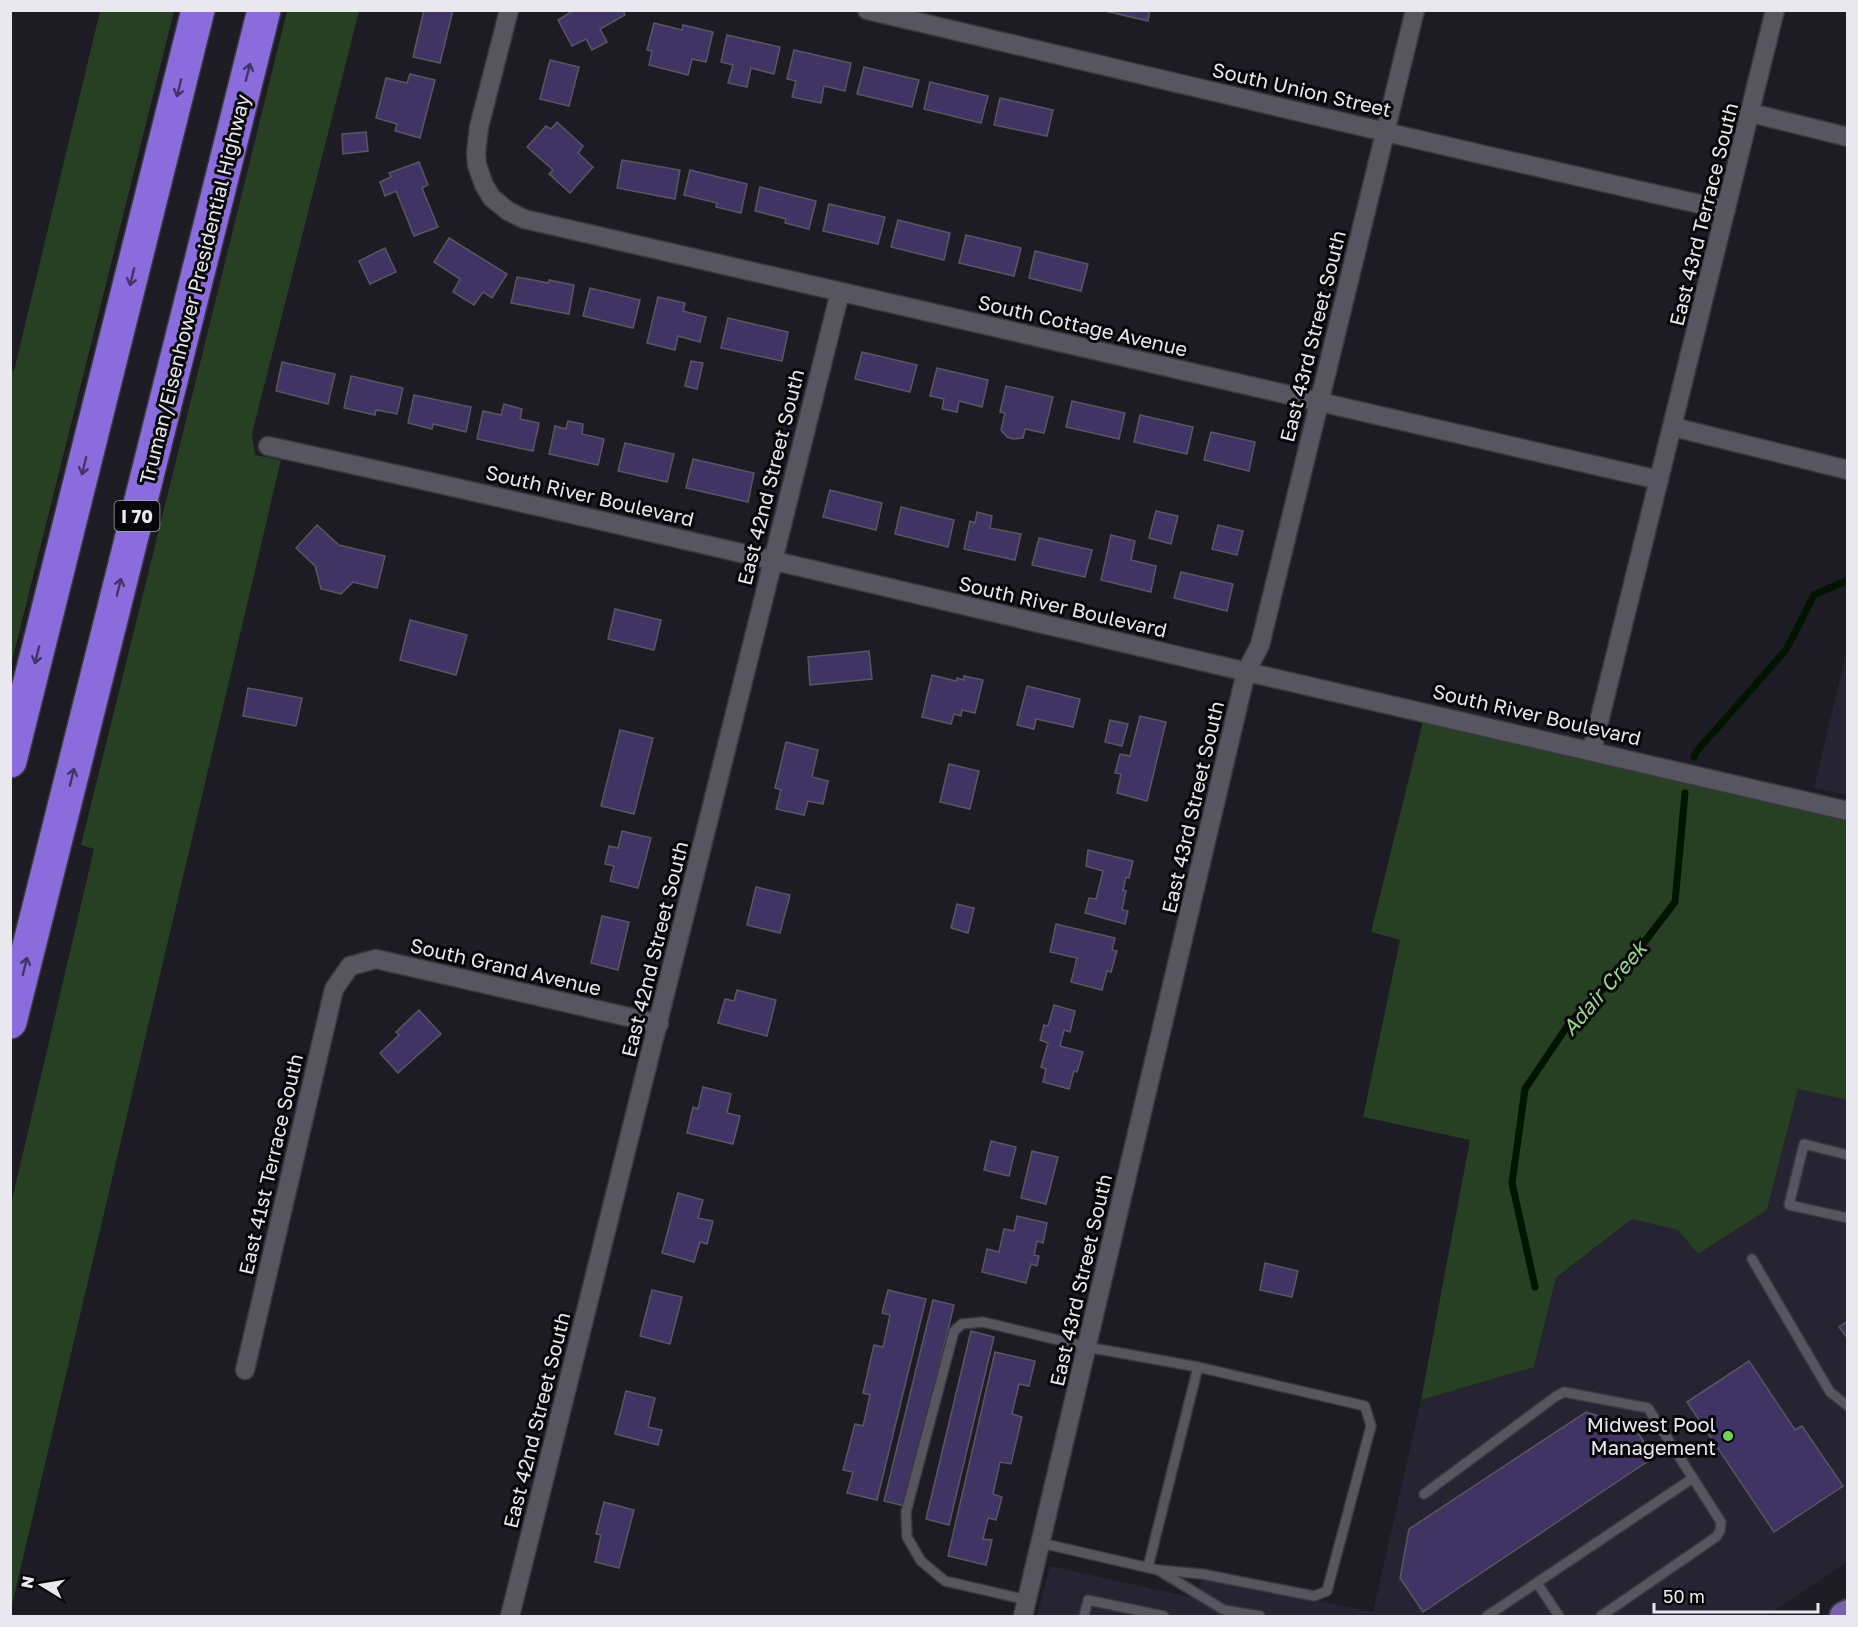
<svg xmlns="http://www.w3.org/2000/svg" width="1858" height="1627" font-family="'Golos Text',sans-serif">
  <rect width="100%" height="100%" fill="#1d1b24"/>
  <!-- built -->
  <g fill="#262432">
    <polygon points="1847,649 1847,795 1814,788"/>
    <polygon points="1798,1089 1847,1100 1847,1562 1766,1616 1037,1616 1050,1566 1195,1598 1202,1578 1373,1612 1421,1400 1534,1367 1556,1279 1632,1219 1678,1230 1698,1254 1767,1210"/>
  </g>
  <!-- green -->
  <g fill="#273f22">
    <polygon points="100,11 174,11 11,665 11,371 14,371"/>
    <polygon points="287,11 359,11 252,434 255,455 281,460 11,1609 11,1204 94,849 81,845"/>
    <polygon points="1423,721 1847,821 1847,1100 1798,1089 1767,1210 1698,1254 1678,1230 1632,1219 1556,1278 1534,1367 1421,1400 1470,1140 1363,1117 1400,940 1371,932"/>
  </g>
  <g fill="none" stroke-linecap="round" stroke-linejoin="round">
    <!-- stream -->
    <g stroke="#001400" stroke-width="7">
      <polyline points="1694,757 1696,752 1786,650 1814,595 1848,580"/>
      <polyline points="1535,1287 1512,1183 1525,1089 1570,1022 1626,966 1675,902 1685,793"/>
    </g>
  </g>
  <!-- building -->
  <g fill="#403464" stroke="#585660" stroke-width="1.5">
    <polygon points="424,10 453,10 440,63 413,57"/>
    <polygon points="574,10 623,10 625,15 600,29 607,42 592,50 586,39 572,46 558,20"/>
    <polygon points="1101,10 1150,10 1148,21"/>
    <polygon points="654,23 682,30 683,25 713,32 706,62 692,59 688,75 649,65 652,51 647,50"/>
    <polygon points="727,35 780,47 774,74 751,68 747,87 728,83 733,65 721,62"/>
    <polygon points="794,50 851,63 845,91 824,86 821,103 792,97 796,81 787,79"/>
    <polygon points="550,60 579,67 569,106 540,99"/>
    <polygon points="864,67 919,80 912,107 857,94"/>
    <polygon points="410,74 435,80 420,138 395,131 397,124 376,118 386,78 407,83"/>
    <polygon points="930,82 988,96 981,123 924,109"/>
    <polygon points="1000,98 1053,110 1047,136 994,125"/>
    <polygon points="557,122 583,146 578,153 593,167 570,193 549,174 553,170 527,147 546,126 551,129"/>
    <polygon points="366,132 368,151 343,154 342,134"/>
    <polygon points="622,160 680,170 675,199 617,188"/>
    <polygon points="419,162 428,185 422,188 438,227 414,236 396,191 385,196 380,182 391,177 389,173"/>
    <polygon points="690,170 747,184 741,213 716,207 717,203 684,195"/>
    <polygon points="760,187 816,201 809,229 785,223 786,219 755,211"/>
    <polygon points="829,204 885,217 878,244 823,231"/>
    <polygon points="898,220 950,233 944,260 891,247"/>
    <polygon points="966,235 1021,248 1014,276 959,263"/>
    <polygon points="449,238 507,274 492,298 483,292 474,305 453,292 460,279 434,262"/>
    <polygon points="385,248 396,272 370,284 359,261"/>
    <polygon points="1035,251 1088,264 1081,291 1029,278"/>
    <polygon points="517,277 549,283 549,280 574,285 569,314 511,303"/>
    <polygon points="590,288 640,300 633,328 583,316"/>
    <polygon points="658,297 685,303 683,311 706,317 700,342 678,336 675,350 647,343"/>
    <polygon points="728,318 788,332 782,361 721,348"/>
    <polygon points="862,352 917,365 910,392 855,379"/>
    <polygon points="691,361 703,363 697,389 685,386"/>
    <polygon points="282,362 335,374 328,404 276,391"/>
    <polygon points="937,368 988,380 982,407 959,401 957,412 942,409 944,399 930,396"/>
    <polygon points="351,376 403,388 397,414 376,410 375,415 344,408"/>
    <polygon points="1006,386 1053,397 1044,433 1025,429 1023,438 1013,439 1007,437 1001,430 1005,413 1000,412"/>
    <polygon points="414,395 471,407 466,432 433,424 432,429 408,423"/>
    <polygon points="1072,401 1125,413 1119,439 1066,427"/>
    <polygon points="504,404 522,409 520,419 539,423 533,451 477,439 483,411 501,415"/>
    <polygon points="1140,415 1193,427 1187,454 1134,442"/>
    <polygon points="568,421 583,424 582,434 604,439 598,465 549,454 555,426 566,429"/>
    <polygon points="1211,432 1255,442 1249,471 1204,460"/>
    <polygon points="625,443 674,454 667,482 618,471"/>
    <polygon points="693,459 754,473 748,502 686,488"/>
    <polygon points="830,490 882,503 876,530 823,517"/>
    <polygon points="901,507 954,520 948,547 895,534"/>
    <polygon points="1156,511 1178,516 1171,544 1149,538"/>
    <polygon points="977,512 992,516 990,528 1021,534 1015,560 964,549 970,521 975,523"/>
    <polygon points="317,525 339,545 385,556 377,588 353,582 341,594 321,589 315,566 296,548"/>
    <polygon points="1218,525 1243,531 1237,555 1212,549"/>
    <polygon points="1111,535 1135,541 1131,560 1156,566 1151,592 1101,580"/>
    <polygon points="1039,538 1092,550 1085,577 1032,565"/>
    <polygon points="1181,572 1233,584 1227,611 1174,598"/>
    <polygon points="615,609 661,620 654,650 608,639"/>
    <polygon points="410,620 467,635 456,675 400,660"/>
    <polygon points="869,651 872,679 810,685 808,657"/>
    <polygon points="932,675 956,681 957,678 964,680 964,676 983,680 975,713 962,710 961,716 954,714 951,724 922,717"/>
    <polygon points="1027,686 1080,699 1073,727 1036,719 1034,729 1017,725"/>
    <polygon points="248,688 302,698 296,726 243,716"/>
    <polygon points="1140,716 1166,722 1147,801 1117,793 1121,774 1115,773 1120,754 1130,756"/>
    <polygon points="1110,720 1128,724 1122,746 1105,742"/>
    <polygon points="620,730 653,738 634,814 601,806"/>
    <polygon points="786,742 818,750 812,777 828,781 823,804 808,801 804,815 776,809 781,790 775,788"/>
    <polygon points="949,764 979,771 970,809 940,802"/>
    <polygon points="622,831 651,838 638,888 610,881 614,866 605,864 609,846 618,848"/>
    <polygon points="1088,850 1133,861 1129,878 1126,877 1123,890 1126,891 1122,910 1128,911 1125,924 1085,913 1089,898 1096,899 1103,871 1086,866"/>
    <polygon points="756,887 790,895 780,933 747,925"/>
    <polygon points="957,904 974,908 968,933 951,928"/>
    <polygon points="602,916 629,922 618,970 591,963"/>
    <polygon points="1056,924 1115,938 1112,950 1117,951 1111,972 1107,971 1102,990 1071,982 1077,958 1050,952"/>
    <polygon points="737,990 776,1000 767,1036 718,1023 725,999 734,1001"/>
    <polygon points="1054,1005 1075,1011 1070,1032 1064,1030 1060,1046 1083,1052 1077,1072 1074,1071 1069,1089 1043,1082 1046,1069 1041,1067 1048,1043 1040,1040 1044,1025 1048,1026"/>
    <polygon points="419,1010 441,1034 398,1073 380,1053 399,1035 396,1032"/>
    <polygon points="703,1087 731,1094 727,1113 740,1116 733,1144 687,1133 693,1107 698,1109"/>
    <polygon points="991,1141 1016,1147 1009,1176 984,1170"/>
    <polygon points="1032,1151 1058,1157 1046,1204 1021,1198"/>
    <polygon points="678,1193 703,1200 698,1218 713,1221 707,1244 700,1242 694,1262 662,1253"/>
    <polygon points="1017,1216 1047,1223 1043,1243 1037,1241 1034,1255 1039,1256 1037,1266 1031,1264 1026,1283 982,1272 987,1249 999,1252 1004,1229 1014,1231"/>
    <polygon points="1265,1263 1298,1271 1292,1297 1260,1290"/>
    <polygon points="652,1290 682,1297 670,1344 640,1336"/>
    <polygon points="888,1290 926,1299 877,1500 847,1493 853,1472 843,1470 855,1424 863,1426 870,1395 863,1393 874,1345 883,1347 890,1315 882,1313"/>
    <polygon points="933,1300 954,1305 905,1506 884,1501"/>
    <polygon points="1848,1321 1848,1339 1839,1327"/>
    <polygon points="971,1331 994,1337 949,1525 926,1519"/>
    <polygon points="995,1352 1035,1361 1029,1386 1019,1384 1012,1414 1022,1417 1011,1464 1000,1462 993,1494 1002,1497 996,1520 988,1518 983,1539 992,1540 986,1565 948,1556"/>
    <polygon points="1749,1361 1795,1430 1802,1426 1843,1486 1774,1532 1687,1402"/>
    <polygon points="626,1391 655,1398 648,1427 662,1430 658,1445 615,1434"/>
    <polygon points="1586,1412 1634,1427 1654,1457 1423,1612 1400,1578 1409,1529"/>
    <polygon points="604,1502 634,1510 619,1568 595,1562 601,1535 596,1534"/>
  </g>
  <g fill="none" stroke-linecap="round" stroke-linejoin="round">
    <defs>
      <g id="service">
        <polyline points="1848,1155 1804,1144 1789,1205 1848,1218"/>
        <polyline points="1752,1259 1830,1392 1848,1406"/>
        <polyline points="1424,1494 1555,1397 1564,1392 1648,1408 1721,1522 1720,1531 1716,1537 1601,1616"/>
        <polyline points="1041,1543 1158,1570 1224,1610 1260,1616"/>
        <polyline points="1158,1570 1202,1574 1314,1596 1327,1591 1371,1426 1365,1406 1198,1367"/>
        <polyline points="1537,1583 1559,1616"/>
        <polyline points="1027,1600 945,1581 921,1561 907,1537 906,1512 954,1331 962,1324 983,1322 1087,1347 1198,1367 1148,1567"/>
        <polyline points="1084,1616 1088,1600 1164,1616"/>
        <polyline points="1487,1616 1693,1478"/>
      </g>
      <g id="minor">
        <polyline points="509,10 479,127 476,153 477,165 484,185 492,198 508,211 524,219 1659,480"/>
        <path d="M867,10C1153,77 1439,146 1726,210"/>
        <polyline points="1751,113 1848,137"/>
        <polyline points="1673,427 1848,470"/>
        <path d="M268,446C584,515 898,590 1213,664C1424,713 1636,760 1848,811"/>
        <polyline points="1592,750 1775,10"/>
        <polyline points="245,1370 334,989 350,966 376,959 659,1024"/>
        <polyline points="510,1616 840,292"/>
        <polyline points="1023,1616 1246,672 1260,645 1415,10"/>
      </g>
      <polyline id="primary" points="1844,1616 1848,1614"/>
      <g id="motorway">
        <polyline points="10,761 198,10"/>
        <polyline points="10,1022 264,10"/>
      </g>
    </defs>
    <!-- service casing -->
    <use href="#service" stroke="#39383e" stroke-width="12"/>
    <!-- minor casing -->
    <use href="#minor" stroke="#39383e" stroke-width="21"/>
    <!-- primary casing -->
    <use href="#primary" stroke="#39383e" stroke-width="32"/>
    <!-- motorway casing -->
    <use href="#motorway" stroke="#39383e" stroke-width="36"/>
    <!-- service -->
    <use href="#service" stroke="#575660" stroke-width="9"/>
    <!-- minor -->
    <use href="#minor" stroke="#575660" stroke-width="18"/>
    <!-- primary -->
    <use href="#primary" stroke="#7663aa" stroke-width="28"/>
    <!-- motorway -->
    <use href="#motorway" stroke="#8b6cdc" stroke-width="33"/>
  </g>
  <!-- one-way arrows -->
  <defs><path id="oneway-shaft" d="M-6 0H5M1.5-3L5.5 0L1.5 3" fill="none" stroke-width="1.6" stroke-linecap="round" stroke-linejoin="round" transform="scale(1.5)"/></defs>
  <g stroke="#423468">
    <use href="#oneway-shaft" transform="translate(248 72) rotate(-76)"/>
    <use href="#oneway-shaft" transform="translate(179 88) rotate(104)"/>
    <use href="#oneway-shaft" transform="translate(132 277) rotate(104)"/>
    <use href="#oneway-shaft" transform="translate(84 466) rotate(104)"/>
    <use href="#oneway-shaft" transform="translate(119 587) rotate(-76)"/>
    <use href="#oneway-shaft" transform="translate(37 655) rotate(104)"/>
    <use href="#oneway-shaft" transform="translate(72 777) rotate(-76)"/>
    <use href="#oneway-shaft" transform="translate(25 966) rotate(-76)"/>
  </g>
  <!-- markers -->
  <circle fill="#72d25d" stroke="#07070a" stroke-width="2" cx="1728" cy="1436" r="6"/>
  <g text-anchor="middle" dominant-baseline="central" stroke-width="6" stroke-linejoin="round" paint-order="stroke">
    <!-- shield labels -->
    <rect fill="#07070a" stroke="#a5a4aa" stroke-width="1.5" x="114.5" y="501" width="45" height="30" rx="4.5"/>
    <g font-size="18" font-weight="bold" fill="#e9e8ee">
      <text x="137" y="516">I 70</text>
    </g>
    <!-- street labels -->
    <g font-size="20" fill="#e9e8ee" stroke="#07070a">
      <text transform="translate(1302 89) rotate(13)">South Union Street</text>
      <text transform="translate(1703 214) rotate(-76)">East 43rd Terrace South</text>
      <text transform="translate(194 289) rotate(-76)">Truman/Eisenhower Presidential Highway</text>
      <text transform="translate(1083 325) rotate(13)">South Cottage Avenue</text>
      <text transform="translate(1312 336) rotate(-76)">East 43rd Street South</text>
      <text transform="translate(770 477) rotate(-76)">East 42nd Street South</text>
      <text transform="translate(590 495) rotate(13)">South River Boulevard</text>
      <text transform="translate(1063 606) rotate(13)">South River Boulevard</text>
      <text transform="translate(1537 714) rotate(13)">South River Boulevard</text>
      <text transform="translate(1192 807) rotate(-77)">East 43rd Street South</text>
      <text transform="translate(654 949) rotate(-76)">East 42nd Street South</text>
      <text transform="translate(506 966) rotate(13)">South Grand Avenue</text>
      <text transform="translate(270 1164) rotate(-77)">East 41st Terrace South</text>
      <text transform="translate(1080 1280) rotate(-77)">East 43rd Street South</text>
      <text transform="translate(536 1420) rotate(-76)">East 42nd Street South</text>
    </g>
    <!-- poi labels -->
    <g font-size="20" fill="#e9e8ee" stroke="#07070a" text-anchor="end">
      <text x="1716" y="1424">Midwest Pool<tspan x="1716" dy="23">Management</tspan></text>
    </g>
    <!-- water labels -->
    <g font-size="21" font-style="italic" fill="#9bd38f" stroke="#07070a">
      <text transform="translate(1604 988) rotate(-49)">Adair Creek</text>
    </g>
  </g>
  <!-- border -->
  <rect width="1858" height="1627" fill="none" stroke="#e9e8ee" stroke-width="24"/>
  <!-- north arrow -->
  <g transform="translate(42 1585) rotate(281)" stroke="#07070a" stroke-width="4.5" paint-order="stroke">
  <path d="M0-4.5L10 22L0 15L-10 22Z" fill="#e9e8ee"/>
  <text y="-9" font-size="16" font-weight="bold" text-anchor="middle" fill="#e9e8ee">N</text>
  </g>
  <!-- scale -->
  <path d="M1654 1603v9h164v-9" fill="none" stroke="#e9e8ee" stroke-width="3"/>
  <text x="1663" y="1603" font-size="18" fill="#e9e8ee" stroke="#07070a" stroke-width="4.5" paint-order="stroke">50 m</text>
</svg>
